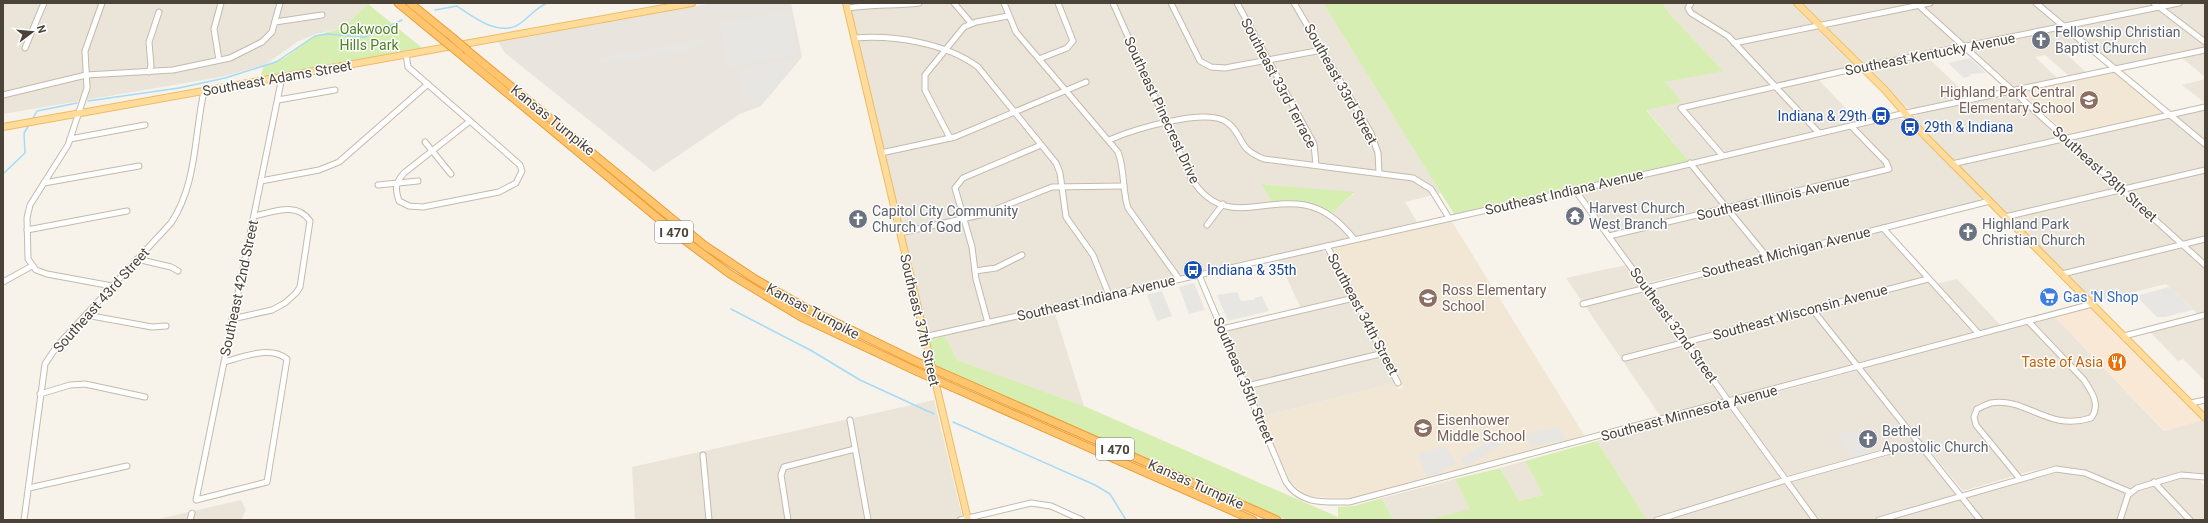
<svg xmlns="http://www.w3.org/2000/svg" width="2208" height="523" font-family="Roboto,sans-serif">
  <rect width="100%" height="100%" fill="#f7f3eb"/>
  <!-- residential -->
  <g fill="#ebe4d9" fill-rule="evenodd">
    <polygon points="3,3 366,3 368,4 343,28 316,34 297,42 265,65 221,77 3,114"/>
    <path d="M850,3H1323L1441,193L1405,202L1417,222L930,333L926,330ZM1262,183L1269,185L1355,193L1332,213L1321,207L1297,201L1272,202Z"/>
    <polygon points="1665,3 1792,3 1854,64 1853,67 1815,76 1859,122 1689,161 1646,109 1682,102 1664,82 1722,70 1671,15 1664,6"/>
    <polygon points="1801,3 2205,3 2205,48 2117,66 2090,46 2063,51 2086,72 2069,76 2045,55 2035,57 2058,79 2016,88 2011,86 1965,44 1923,53 1969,97 1910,109 1902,104"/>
    <polygon points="2205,52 2205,77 2181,57"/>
    <polygon points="2205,79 2205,103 2182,85"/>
    <polygon points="2010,93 2013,93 2066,141 2205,109 2205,381 2183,359 2178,361 2150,332 2202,318 2166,284 2095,302 1948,155 1914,117 1919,113"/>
    <polygon points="1899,118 1907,123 1980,197 1980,202 1880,227 1931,285 1957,279 2005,330 2054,316 2164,431 2201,420 2205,424 2205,474 2192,472 2205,486 2205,520 1647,520 1597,441 1855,371 1859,373 1960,500 2054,473 2071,472 2069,467 2054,466 2027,472 1963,491 1859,364 1661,417 1566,278 1626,265 1645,290 1771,258 1696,165"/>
    <polygon points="1687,167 1693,170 1762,254 1647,283 1580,193"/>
    <polygon points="1321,250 1328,254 1395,383 1261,417 1227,331 1303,313 1278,259"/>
    <polygon points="1054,310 1084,406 957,360 945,336"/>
    <polygon points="934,400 963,520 635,520 632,467"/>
    <polygon points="1525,461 1543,495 1519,501 1500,468"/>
    <polygon points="1455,479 1471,509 1426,520 1393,520 1382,498"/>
    <polygon points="241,500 246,510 241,520 154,520"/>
  </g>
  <!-- commercial -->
  <polygon fill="#f9e8d6" points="2087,308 2093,311 2201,420 2165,431 2054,316"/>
  <!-- industrial -->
  <polygon fill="#eae4df" points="713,3 791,3 802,57 761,106 740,114 654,172 505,53 498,42"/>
  <!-- education -->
  <g fill="#f1e7d4">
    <polygon points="2114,71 2166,114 2068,136 2062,132 2063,130 2024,95 2022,96 2019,93 2020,91"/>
    <polygon points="1451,220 1586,438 1350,499 1307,496 1290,482 1261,417 1395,383 1398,389 1403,388 1332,248"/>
  </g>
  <!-- green -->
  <g fill="#d6eeb1">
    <polygon points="1323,3 1665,3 1664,6 1671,15 1723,71 1665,82 1682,102 1646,110 1689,161 1454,214"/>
    <polygon points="368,4 426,51 260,81 263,67 286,57 314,36 343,28"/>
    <path d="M1261,183L1269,185L1355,192L1332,213C1313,203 1293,198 1272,202Z"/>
    <polygon points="945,336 957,360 1084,406 1338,517 1338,507 1354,506 1382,498 1393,520 1287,520 935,366 928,342 930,340"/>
    <polygon points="1597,441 1647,520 1426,520 1470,509 1455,479 1500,468 1519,501 1543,495 1525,461"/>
  </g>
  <!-- parking -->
  <g fill="#e8e6e3">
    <polygon points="789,10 798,54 727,67 720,23"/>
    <polygon points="704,39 704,44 686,48 686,50 602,63 601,58"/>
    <polygon points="1970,58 1986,73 1970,74 1971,76 1964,78 1948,63"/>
    <polygon points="790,59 792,69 760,103 747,105 743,103 738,69"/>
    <polygon points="1194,283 1205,310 1189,314 1179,287"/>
    <polygon points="2169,287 2193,310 2165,317 2157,317 2136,296"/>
    <polygon points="1162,291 1172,316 1157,321 1147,295"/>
    <polygon points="1237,292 1241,301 1254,300 1254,298 1262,296 1269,311 1228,321 1217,295"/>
    <polygon points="1558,427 1566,439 1532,447 1525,434"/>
    <polygon points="1854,431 1870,454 1853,458 1835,434"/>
    <polygon points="1500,435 1508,441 1467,466 1459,459"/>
    <polygon points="1445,446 1457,464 1446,467 1443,471 1428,477 1417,455"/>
  </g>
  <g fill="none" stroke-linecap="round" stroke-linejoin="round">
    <!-- stream -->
    <g stroke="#a3dbf8" stroke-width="1.5">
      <path d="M435,10L457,6C475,18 501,39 522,22C531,15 536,8 547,3"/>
      <polyline points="88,101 179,88 225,78 276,62 315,36 327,34 365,37 402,20"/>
      <polyline points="32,120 37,111 77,103"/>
      <polyline points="3,174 25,153 24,133 29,125"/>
      <polyline points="731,309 812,351 860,380 934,414"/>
      <polyline points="953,422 1095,485 1110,494 1126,520"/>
    </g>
    <defs>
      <g id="minor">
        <polyline points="102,3 85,51 87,88 68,145 30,205 27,218 28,259 36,270 47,274 112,286"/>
        <polyline points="954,3 971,23"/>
        <path d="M1004,3L1016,32L1118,152C1125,170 1122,190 1128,208L1179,279"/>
        <path d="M1113,3L1191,178C1223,229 1261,197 1305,205C1326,209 1341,223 1354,239"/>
        <polyline points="1171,3 1200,61 1211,67 1225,68 1322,50"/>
        <polyline points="1237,3 1314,144 1316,165"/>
        <polyline points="1294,3 1371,133 1378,153 1379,173"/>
        <polyline points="1691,3 1688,8 1691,13 1728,36 1819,133"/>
        <polyline points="1916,3 2205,265"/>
        <polyline points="2036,3 2205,144"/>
        <polyline points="2154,3 2205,42"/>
        <path d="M848,8C872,4 895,6 919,3"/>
        <polyline points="275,22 322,15"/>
        <path d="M855,38C894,35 946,43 978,67L1056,163L1060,173L1066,217L1093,255L1109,295"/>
        <polyline points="1734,43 1930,3"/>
        <polyline points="25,48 44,3"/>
        <polyline points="406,54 408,67 470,121"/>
        <polyline points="1039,59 1067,48 1073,41 1058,3"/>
        <polyline points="219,60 214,29 221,3"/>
        <polyline points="149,72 151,66 149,42 159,12"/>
        <polyline points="3,95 86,75 173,70 230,58 262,42 272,32 280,3"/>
        <polyline points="278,100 335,90"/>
        <path d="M470,121L520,165L522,171L516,183L499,192L423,207L409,206L399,201C395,189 395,183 404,173Z"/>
        <polyline points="950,138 925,90 925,75 964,27 976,22 1008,16"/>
        <polyline points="70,139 145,125"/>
        <path d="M1109,140C1132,130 1208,106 1228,123C1245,137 1236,148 1264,159L1413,178L1431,189L1449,218"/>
        <polyline points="425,142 451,174"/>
        <polyline points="881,153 955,137 1086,82"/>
        <polyline points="1722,155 1681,108 1857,68 2179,3"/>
        <polyline points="1690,163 1767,257"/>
        <polyline points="1952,164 2205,107"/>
        <polyline points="261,181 319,170 339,162 428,84"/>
        <polyline points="44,183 139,166"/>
        <polyline points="378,185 418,181"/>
        <polyline points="1575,190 1815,520"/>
        <polyline points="2005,217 2205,170"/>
        <polyline points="1207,225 1223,204"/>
        <polyline points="1883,228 1979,334"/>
        <polyline points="27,230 127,211"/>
        <polyline points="900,233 984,214 1052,187 1124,186"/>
        <polyline points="1609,236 1889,169 1886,162 1851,126"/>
        <polyline points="1327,246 1398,383"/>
        <polyline points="137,259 171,267 178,271"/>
        <polyline points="975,271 996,268 1022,255"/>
        <polyline points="2062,274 2205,239"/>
        <path d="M1199,275L1286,482C1301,505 1324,502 1349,502L2092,304"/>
        <polyline points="3,282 32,266"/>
        <polyline points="1583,304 1990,201"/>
        <polyline points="1812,309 1980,520"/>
        <polyline points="86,315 152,327 166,326"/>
        <path d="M232,319L272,310L285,303L296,293L300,287L310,221C297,201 273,212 254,216"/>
        <polyline points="988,323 976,279 972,247 955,188 963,178 1041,145"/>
        <polyline points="1222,329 1354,298"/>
        <polyline points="2124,336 2205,315"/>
        <polyline points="924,337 1673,168 1897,115 2205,50"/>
        <polyline points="1625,358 1928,279"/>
        <path d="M224,362C243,357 270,345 287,359L267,482L196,500L282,77"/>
        <polyline points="1247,386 1384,353"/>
        <polyline points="40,394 70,385 85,384 145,397"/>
        <polyline points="2191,403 2205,400"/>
        <polyline points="850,420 868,520"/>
        <polyline points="703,455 709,520"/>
        <path d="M2020,479L1976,425L1974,417L1977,409C1982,407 1987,404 1991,403C2027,397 2048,432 2091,418C2101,405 2092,392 2084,380L2028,321"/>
        <polyline points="2154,482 2190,520"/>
        <polyline points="29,488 127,466"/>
        <path d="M24,520L45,364L57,346L171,223C197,184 194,136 204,91"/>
        <polyline points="190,520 192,513"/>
        <polyline points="788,520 781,475 784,467 855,449"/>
        <polyline points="960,520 1031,503 1051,506 1082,520"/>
        <polyline points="1657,520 1786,480 1919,443"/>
        <polyline points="1879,520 2056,469 2085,473 2130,492"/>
        <polyline points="2120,520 2128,495 2137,488 2181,475 2205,477"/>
      </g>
      <g id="major">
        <polyline points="846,3 968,520"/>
        <polyline points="1797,3 1885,90 1925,136 2205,418"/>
        <polyline points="3,127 692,3"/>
      </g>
      <g id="highway">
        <polyline points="398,3 443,40"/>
        <polyline points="410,3 453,38"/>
        <polyline points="468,51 704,245 755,279 806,308 913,360"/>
        <polyline points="459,53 683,239 730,274 801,317 916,371"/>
        <polyline points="954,378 1277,520"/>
        <polyline points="954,388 1253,520"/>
      </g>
    </defs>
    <!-- minor casing -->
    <use href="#minor" stroke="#c4baac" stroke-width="7"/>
    <!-- major casing -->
    <use href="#major" stroke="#efbb61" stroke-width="8"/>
    <!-- highway casing -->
    <use href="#highway" stroke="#ec9b30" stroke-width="9"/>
    <!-- minor -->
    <use href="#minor" stroke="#fff" stroke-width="5"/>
    <!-- major -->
    <use href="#major" stroke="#ffdc9c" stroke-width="6"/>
    <!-- highway -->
    <use href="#highway" stroke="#ffc56e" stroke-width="7"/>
    <defs>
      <g id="highway-bridge">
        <polyline points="453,38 468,51"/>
        <polyline points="443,40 459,53"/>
        <polyline points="913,360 954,378"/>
        <polyline points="916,371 954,388"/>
      </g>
    </defs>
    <!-- highway-bridge casing -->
    <use href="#highway-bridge" stroke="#ec9b30" stroke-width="9" stroke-linecap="butt"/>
    <!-- highway-bridge -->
    <use href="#highway-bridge" stroke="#ffc56e" stroke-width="7"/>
  </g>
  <!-- icons -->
  <defs>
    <symbol id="church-disc" viewBox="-11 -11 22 22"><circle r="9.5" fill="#6b7280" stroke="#fff"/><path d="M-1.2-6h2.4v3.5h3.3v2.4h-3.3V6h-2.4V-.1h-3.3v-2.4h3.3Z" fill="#fff"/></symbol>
    <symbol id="school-disc" viewBox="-11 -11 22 22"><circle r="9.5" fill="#8d6e63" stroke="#fff"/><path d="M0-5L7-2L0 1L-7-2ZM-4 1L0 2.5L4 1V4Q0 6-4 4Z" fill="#fff"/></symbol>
    <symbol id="bus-disc" viewBox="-11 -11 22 22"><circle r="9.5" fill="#1a4fb4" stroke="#fff"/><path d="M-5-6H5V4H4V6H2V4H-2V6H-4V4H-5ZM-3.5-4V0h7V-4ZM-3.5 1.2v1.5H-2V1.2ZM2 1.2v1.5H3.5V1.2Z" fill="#fff"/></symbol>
    <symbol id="temple-disc" viewBox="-11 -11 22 22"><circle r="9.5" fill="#6b7280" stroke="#fff"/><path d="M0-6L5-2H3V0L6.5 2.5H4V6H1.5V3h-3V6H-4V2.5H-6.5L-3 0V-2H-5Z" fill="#fff"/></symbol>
    <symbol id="supermarket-disc" viewBox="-11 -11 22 22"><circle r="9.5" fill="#3f7fe0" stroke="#fff"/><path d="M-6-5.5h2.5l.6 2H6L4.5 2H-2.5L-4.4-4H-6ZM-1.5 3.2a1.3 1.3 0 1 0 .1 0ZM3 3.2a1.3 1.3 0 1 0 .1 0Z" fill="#fff"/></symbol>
    <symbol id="restaurant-disc" viewBox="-11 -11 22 22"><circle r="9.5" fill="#e8710a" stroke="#fff"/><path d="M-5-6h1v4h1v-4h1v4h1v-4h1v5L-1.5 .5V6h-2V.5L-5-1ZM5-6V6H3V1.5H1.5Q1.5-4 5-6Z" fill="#fff"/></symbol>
  </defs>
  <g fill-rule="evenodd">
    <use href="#church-disc" x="2030" y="29" width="22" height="22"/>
    <use href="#school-disc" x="2078" y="89" width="22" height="22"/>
    <use href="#bus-disc" x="1870" y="105" width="22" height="22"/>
    <use href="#bus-disc" x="1899" y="116" width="22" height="22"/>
    <use href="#temple-disc" x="1564" y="205" width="22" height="22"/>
    <use href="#church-disc" x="847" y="208" width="22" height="22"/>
    <use href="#church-disc" x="1957" y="221" width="22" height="22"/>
    <use href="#bus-disc" x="1182" y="259" width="22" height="22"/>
    <use href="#supermarket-disc" x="2038" y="286" width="22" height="22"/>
    <use href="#school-disc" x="1417" y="287" width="22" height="22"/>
    <use href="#restaurant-disc" x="2106" y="351" width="22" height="22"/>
    <use href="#school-disc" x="1412" y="417" width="22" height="22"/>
    <use href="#church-disc" x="1857" y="428" width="22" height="22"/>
  </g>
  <g text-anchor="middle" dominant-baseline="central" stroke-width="3" stroke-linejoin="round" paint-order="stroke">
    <!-- shield labels -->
    <g fill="#fff" stroke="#827b74" stroke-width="1">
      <rect x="655" y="221" width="38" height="22" rx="3"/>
      <rect x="1096" y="438" width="38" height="22" rx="3"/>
    </g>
    <g font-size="13" font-weight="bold" fill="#4c4338">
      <text x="674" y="232">I 470</text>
      <text x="1115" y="449">I 470</text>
    </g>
    <!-- park labels -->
    <g font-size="14" fill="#4c7f23" stroke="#fff">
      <text x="369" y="29">Oakwood<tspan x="369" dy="16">Hills Park</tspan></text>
    </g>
    <!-- worship labels -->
    <g font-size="14" fill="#5b616d" stroke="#fff" text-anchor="start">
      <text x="2055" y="32">Fellowship Christian<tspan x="2055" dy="16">Baptist Church</tspan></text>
      <text x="1589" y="208">Harvest Church<tspan x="1589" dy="16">West Branch</tspan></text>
      <text x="872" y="211">Capitol City Community<tspan x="872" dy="16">Church of God</tspan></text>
      <text x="1982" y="224">Highland Park<tspan x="1982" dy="16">Christian Church</tspan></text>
      <text x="1882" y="431">Bethel<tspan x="1882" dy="16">Apostolic Church</tspan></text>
    </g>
    <!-- street labels -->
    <g font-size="14" fill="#4c4338" stroke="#fff">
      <text transform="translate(1930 54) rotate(-11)">Southeast Kentucky Avenue</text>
      <text transform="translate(277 78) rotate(-10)">Southeast Adams Street</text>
      <text transform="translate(1279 83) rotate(62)">Southeast 33rd Terrace</text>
      <text transform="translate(1341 84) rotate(61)">Southeast 33rd Street</text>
      <text transform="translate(1162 110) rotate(65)">Southeast Pinecrest Drive</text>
      <text transform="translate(553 120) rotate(39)">Kansas Turnpike</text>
      <text transform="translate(2105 174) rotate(42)">Southeast 28th Street</text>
      <text transform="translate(1564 192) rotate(-13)">Southeast Indiana Avenue</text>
      <text transform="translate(1773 198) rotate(-13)">Southeast Illinois Avenue</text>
      <text transform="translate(1786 252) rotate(-14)">Southeast Michigan Avenue</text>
      <text transform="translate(239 288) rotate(-78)">Southeast 42nd Street</text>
      <text transform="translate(1096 298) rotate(-13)">Southeast Indiana Avenue</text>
      <text transform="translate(101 300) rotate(-48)">Southeast 43rd Street</text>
      <text transform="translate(813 311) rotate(28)">Kansas Turnpike</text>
      <text transform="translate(1800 312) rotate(-15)">Southeast Wisconsin Avenue</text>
      <text transform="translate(1363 314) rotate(62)">Southeast 34th Street</text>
      <text transform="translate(920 320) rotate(77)">Southeast 37th Street</text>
      <text transform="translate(1674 325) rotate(54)">Southeast 32nd Street</text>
      <text transform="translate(1244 380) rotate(67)">Southeast 35th Street</text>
      <text transform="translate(1689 413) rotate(-15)">Southeast Minnesota Avenue</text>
      <text transform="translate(1196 484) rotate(24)">Kansas Turnpike</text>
    </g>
    <!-- education labels -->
    <g font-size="14" fill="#785e54" stroke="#fff" text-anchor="start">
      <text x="2075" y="92" text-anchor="end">Highland Park Central<tspan x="2075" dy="16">Elementary School</tspan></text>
      <text x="1442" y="290">Ross Elementary<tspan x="1442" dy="16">School</tspan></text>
      <text x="1437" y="420">Eisenhower<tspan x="1437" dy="16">Middle School</tspan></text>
    </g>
    <!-- transit labels -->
    <g font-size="14" fill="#164399" stroke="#fff" text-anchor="start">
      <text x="1867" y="116" text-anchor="end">Indiana &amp; 29th</text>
      <text x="1924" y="127">29th &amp; Indiana</text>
      <text x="1207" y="270">Indiana &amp; 35th</text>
    </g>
    <!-- shop labels -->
    <g font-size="14" fill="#366cbe" stroke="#fff" text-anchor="start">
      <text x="2063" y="297">Gas 'N Shop</text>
    </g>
    <!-- food labels -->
    <g font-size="14" fill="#c56008" stroke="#fff" text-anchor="end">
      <text x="2103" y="362">Taste of Asia</text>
    </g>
  </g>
  <!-- border -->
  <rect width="2208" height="523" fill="none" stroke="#4c4338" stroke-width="8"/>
  <!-- north arrow -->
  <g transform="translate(32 32) rotate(74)" stroke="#ffffff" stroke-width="3" paint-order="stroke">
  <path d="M0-3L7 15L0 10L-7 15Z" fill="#4c4338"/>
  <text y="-6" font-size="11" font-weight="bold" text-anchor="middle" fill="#4c4338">N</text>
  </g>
</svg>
